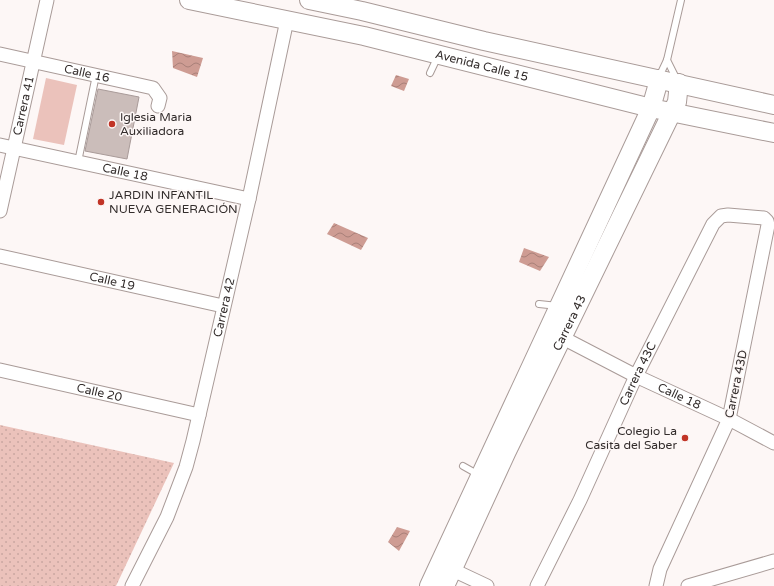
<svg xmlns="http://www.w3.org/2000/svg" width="774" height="586" font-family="'Varela Round',sans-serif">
  <defs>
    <pattern id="grass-dots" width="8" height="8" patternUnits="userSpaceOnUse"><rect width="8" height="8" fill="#ebc2bb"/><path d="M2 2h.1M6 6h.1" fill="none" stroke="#caa7a1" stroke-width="1.8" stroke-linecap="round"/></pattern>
    <pattern id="water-waves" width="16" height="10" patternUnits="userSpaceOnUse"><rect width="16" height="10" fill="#ce9c93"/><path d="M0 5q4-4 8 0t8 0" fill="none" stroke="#a88078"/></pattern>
  </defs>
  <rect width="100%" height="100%" fill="#fdf7f6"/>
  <!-- grass -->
  <polygon fill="url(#grass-dots)" points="0,425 174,463 116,586 0,586"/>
  <!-- pitch -->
  <polygon fill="#ebc2bb" points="46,78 77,85 64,145 33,139"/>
  <!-- water -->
  <g fill="url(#water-waves)">
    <polygon points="172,51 203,58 197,77 173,68"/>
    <polygon points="396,75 409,79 404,91 391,86"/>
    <polygon points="334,223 368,238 361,250 327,234"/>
    <polygon points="524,248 549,257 540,271 519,262"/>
    <polygon points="397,527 410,531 399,551 388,542"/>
  </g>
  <!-- building -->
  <polygon fill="#cbbdba" stroke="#a99b99" points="98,89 139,97 127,159 85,151"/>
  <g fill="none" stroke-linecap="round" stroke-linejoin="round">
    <defs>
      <g id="lane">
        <polyline points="667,60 677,80"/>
        <polyline points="430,73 438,56"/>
        <polyline points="659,77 667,60 681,0"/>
        <polyline points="78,162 96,75"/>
        <polyline points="539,304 558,306"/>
        <polyline points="463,466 479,475"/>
      </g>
      <g id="street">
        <path id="s1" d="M0,54L153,88L160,98L158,106"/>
        <path id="s2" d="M0,145L249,199"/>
        <path id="s3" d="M0,211L47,0"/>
        <path id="s4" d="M0,256L223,306"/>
        <path id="s5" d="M563,338L636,376L729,419L774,443"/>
        <path id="s6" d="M0,370L199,415"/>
        <polyline points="453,570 487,586"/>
        <path id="s7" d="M132,586L167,517L186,467L193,441L249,199L287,20"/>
        <path id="s8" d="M537,586L580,500L636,376L713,224L721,216L728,215L764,218L767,221L768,225L729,419L660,569L656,586"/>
        <polyline points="688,586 774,561"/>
      </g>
      <g id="secondary">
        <path id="s9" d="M189,0L364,36L651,108L774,133"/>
        <polyline points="309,0 362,11 484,41 774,105"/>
        <polyline points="429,586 651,108 657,87 658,79"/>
        <path id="s10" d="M445,586L507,451L672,112L677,102L679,83"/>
      </g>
    </defs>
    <!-- lane casing -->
    <use href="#lane" stroke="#a99b98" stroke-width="8"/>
    <!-- street casing -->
    <use href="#street" stroke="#a99b98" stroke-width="15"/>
    <!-- secondary casing -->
    <use href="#secondary" stroke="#a99b98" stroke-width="20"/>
    <!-- lane -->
    <use href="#lane" stroke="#fff" stroke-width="6"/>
    <!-- street -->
    <use href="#street" stroke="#fff" stroke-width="13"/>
    <!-- secondary -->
    <use href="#secondary" stroke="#fff" stroke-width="18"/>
  </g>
  <!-- markers -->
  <g fill="#c13426" stroke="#fdf7f6" stroke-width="1.5">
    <circle cx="112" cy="124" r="4"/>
    <circle cx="101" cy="202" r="4"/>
    <circle cx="685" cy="438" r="4"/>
  </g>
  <g text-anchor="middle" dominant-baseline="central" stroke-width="3" stroke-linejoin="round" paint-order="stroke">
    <!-- street labels -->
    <g font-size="12" fill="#332d2c" stroke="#fdf7f6">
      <text stroke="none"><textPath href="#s9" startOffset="300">Avenida Calle 15</textPath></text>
      <text stroke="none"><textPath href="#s1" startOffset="89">Calle 16</textPath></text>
      <text stroke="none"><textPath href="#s3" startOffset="108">Carrera 41</textPath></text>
      <text stroke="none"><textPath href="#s2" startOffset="128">Calle 18</textPath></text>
      <text stroke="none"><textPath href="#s4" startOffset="115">Calle 19</textPath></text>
      <text stroke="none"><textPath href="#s7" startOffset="295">Carrera 42</textPath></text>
      <text stroke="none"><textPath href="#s10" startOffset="291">Carrera 43</textPath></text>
      <text stroke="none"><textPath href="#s8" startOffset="235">Carrera 43C</textPath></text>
      <text transform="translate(736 384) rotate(-78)">Carrera 43D</text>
      <text stroke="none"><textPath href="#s6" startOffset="102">Calle 20</textPath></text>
      <text stroke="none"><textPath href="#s5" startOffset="130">Calle 18</textPath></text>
    </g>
    <!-- poi labels -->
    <g font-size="12" fill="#332d2c" stroke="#fdf7f6" text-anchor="start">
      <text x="120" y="117">Iglesia Maria<tspan x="120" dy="14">Auxiliadora</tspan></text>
      <text x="109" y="195">JARDIN INFANTIL<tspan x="109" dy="14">NUEVA GENERACIÓN</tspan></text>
      <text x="677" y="431" text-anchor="end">Colegio La<tspan x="677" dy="14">Casita del Saber</tspan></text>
    </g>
  </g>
</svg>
